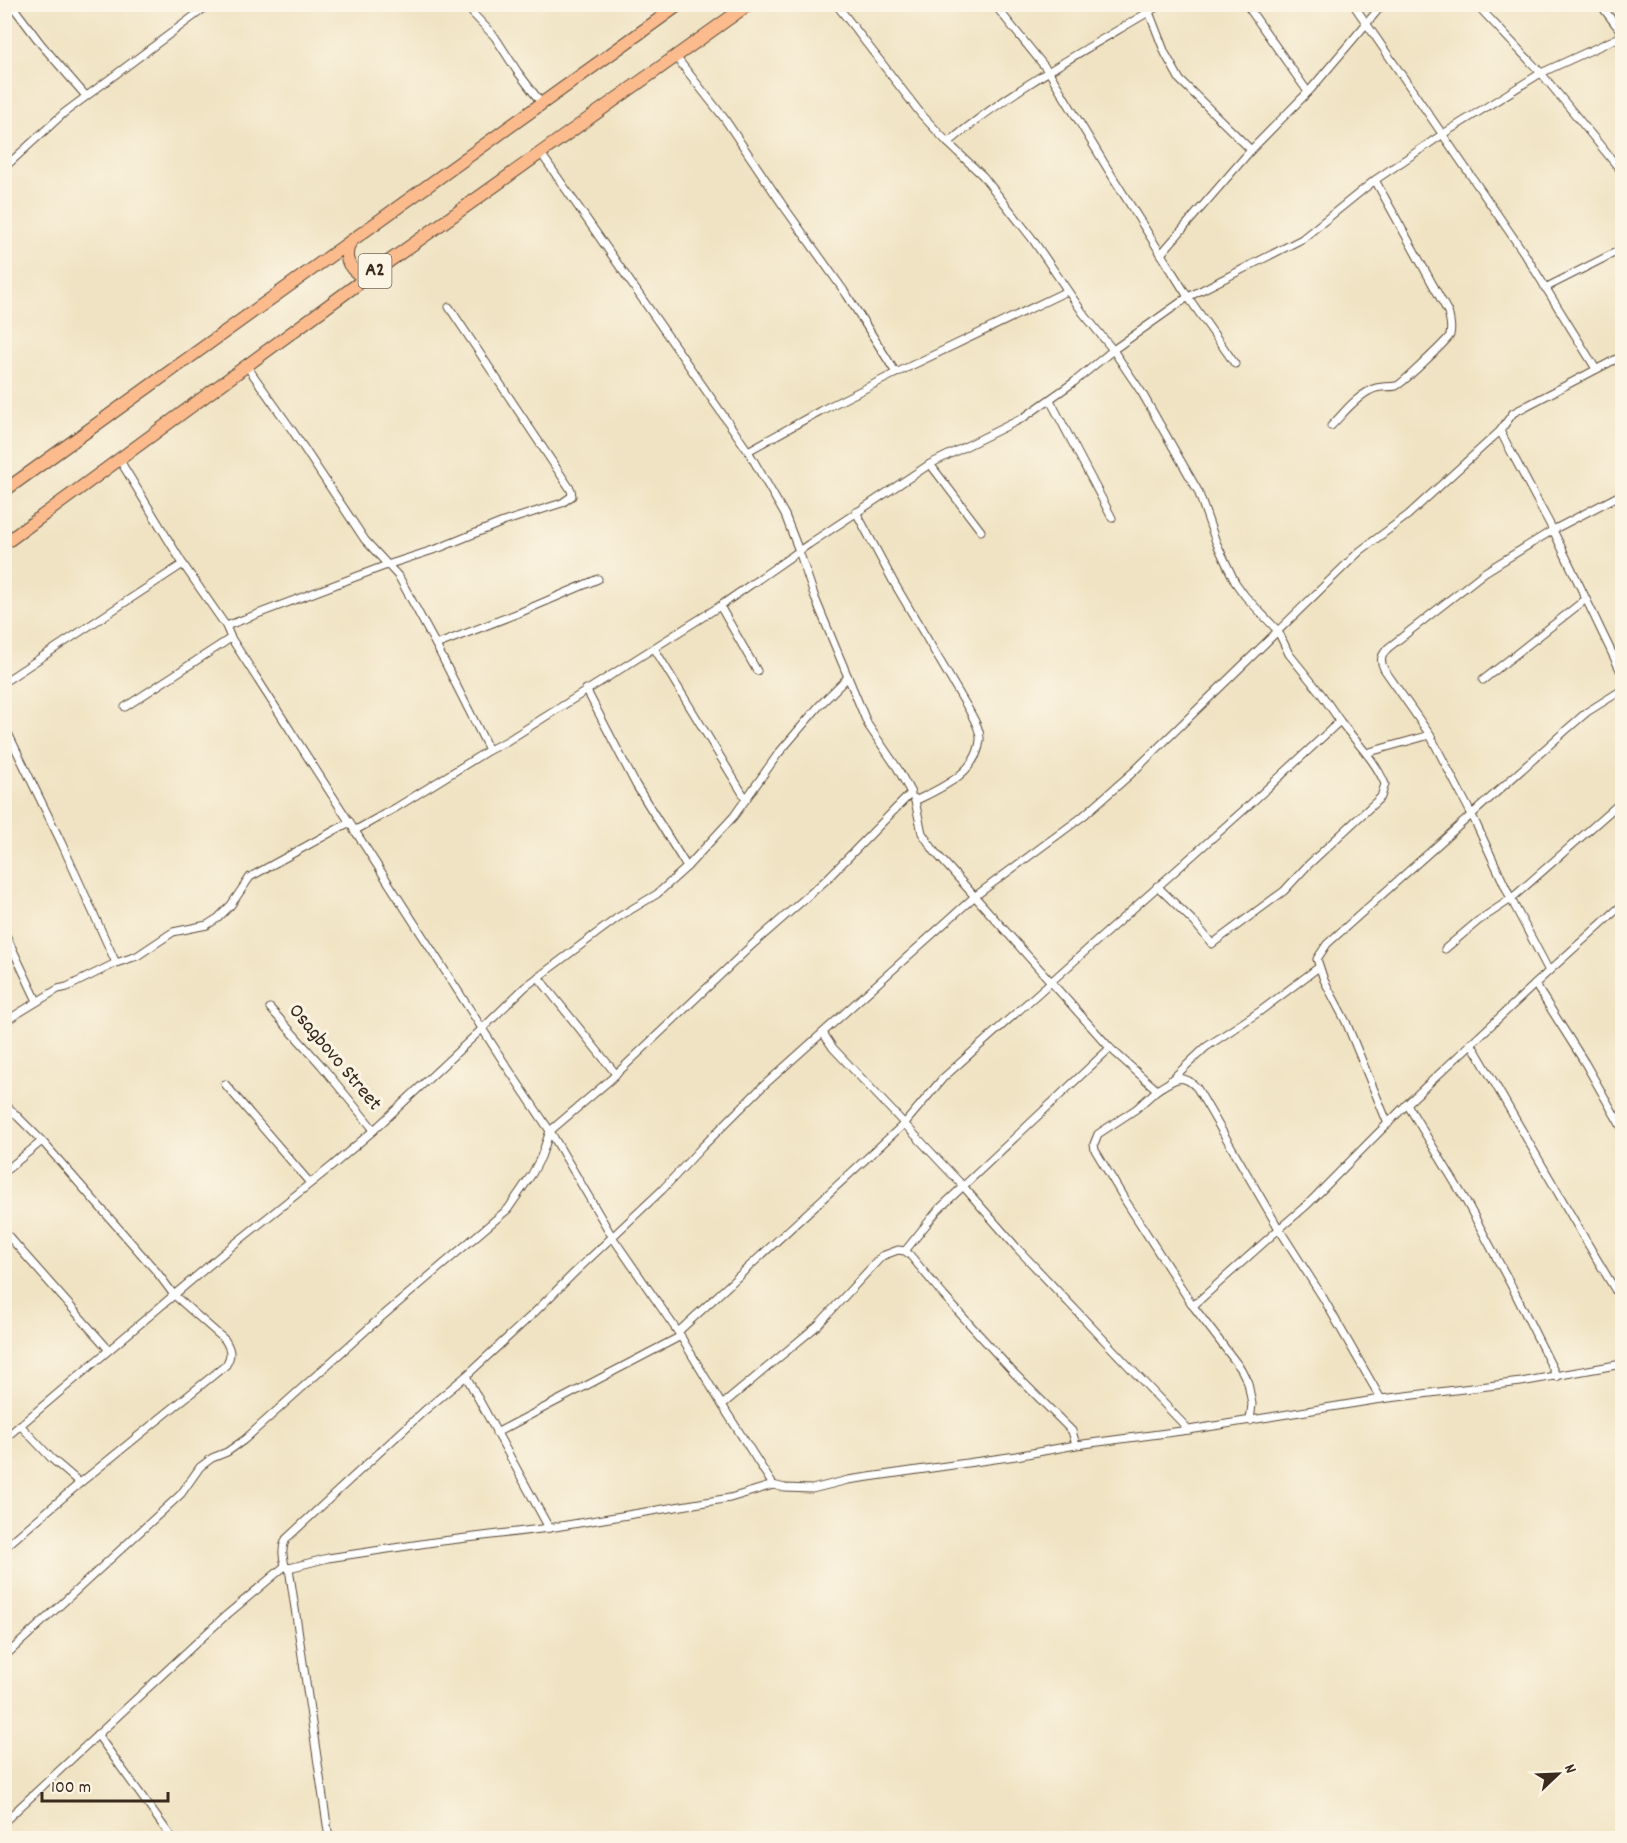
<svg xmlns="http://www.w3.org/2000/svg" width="1627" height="1843" font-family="Dekko,sans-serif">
  <rect width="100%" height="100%" fill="#fcf5e5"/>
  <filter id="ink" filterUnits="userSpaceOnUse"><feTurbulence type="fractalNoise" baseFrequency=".0167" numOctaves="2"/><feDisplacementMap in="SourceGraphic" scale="12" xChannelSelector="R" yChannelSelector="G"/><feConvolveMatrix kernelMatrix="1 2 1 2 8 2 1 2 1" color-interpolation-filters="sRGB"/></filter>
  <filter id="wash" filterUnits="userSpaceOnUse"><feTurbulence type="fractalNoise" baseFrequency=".008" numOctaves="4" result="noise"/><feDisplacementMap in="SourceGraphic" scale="24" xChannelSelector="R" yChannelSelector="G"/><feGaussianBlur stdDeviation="1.35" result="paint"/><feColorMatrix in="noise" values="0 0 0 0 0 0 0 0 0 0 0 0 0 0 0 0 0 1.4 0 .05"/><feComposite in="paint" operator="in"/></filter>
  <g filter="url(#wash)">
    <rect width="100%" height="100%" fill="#f0e3c3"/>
  </g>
  <g filter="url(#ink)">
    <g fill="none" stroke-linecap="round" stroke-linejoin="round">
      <defs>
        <g id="street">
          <polyline points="11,4 41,44 86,96"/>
          <polyline points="464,4 495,37 517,71 542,104"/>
          <polyline points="994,4 1049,72 1109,171 1188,297 1113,350 1142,393 1198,491 1216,542 1235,582 1245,596 1278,631 1289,654 1322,695 1340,721"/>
          <polyline points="1246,4 1308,92"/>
          <polyline points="1353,4 1526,256 1596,369"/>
          <polyline points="1476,4 1541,73 1622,172"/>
          <polyline points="1600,4 1622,33"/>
          <polyline points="1149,12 1165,53 1180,80 1251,150"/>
          <polyline points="676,57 724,118 782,204 847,295 896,373 1067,291"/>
          <path d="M948,143C1013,88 1089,48 1162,4"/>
          <polyline points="4,168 64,113 210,4"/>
          <polyline points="1161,254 1251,150 1311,89 1383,4"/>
          <polyline points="1545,288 1622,249"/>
          <polyline points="1622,356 1513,413 1500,431 1553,530 1622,674"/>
          <polyline points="1235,364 1188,297 1302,239 1375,180 1443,134 1541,73 1622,36"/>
          <polyline points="246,365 292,430 365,540 399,577 436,645 489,750 507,741 720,606 809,544 930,464 1023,418 1074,382 1113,350 1083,313 1031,237 983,176 948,143 921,114 836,4"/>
          <polyline points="1050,400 1112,518"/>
          <path d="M1331,426C1343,414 1354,399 1369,391C1379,385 1386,388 1396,386C1401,385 1448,340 1450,335C1452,327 1450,319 1448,312L1375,180"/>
          <polyline points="748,451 820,411 896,373"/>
          <polyline points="119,459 183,564 226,626 231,638 503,1061 550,1131 613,1238 678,1332 722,1405 773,1485 785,1488 812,1489 848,1480 1016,1456 1076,1445 1189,1430 1381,1399 1521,1382 1622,1364"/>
          <polyline points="930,464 981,531"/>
          <path d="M856,512L893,581L969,710C973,718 981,730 980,740C977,773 941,788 915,801L914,798"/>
          <polyline points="720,606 757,671"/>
          <polyline points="226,626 387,565 439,548 503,522 562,503 572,496 571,490 449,307"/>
          <polyline points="436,645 521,612 598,579"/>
          <polyline points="654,648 746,799"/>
          <polyline points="1483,680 1586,599"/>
          <polyline points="4,682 183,564"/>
          <polyline points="586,689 636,785 687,867"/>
          <polyline points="125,707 231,638"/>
          <polyline points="4,725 61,842 116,963 137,956 173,932 207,925 218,918 231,905 250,877 350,822"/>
          <polyline points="1366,753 1430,735"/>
          <path d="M915,801L922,833L935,852L1110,1048L1157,1090C1174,1079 1182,1072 1197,1088L1279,1229L1193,1306"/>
          <polyline points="354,831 397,807 489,750"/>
          <polyline points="4,931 37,1001"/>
          <polyline points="1445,949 1478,921 1511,899 1622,801"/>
          <polyline points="1549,971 1622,905"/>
          <polyline points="538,977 616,1074"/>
          <polyline points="1535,984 1585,1063 1622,1128"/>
          <polyline points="270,1008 321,1065 374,1130"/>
          <polyline points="4,1022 58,989 67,987 116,963"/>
          <polyline points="823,1033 833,1048 963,1186 1017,1248 1189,1430"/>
          <path d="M1471,1043C1522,1129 1570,1216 1622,1301"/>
          <polyline points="1171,1080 1206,1047 1259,1012 1319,967"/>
          <polyline points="225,1084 310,1183"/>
          <polyline points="1157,1090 1136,1109 1098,1134 1094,1144 1095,1150 1125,1200 1193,1306 1241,1369 1248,1383 1252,1404 1250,1421"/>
          <polyline points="4,1103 42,1141 156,1271 174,1295 232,1246 332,1166 374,1130 483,1028 525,987 617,918 657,894 687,867 734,816 778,754 819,706 848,677"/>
          <polyline points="1407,1104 1466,1201 1510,1283 1557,1377"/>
          <polyline points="1388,1124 1346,1022 1324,980 1317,959 1327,944 1565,731 1587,712 1622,690"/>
          <polyline points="4,1172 42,1141"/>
          <polyline points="4,1231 109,1350"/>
          <polyline points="905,1251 938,1210 1110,1048"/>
          <path d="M678,1332L905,1123L943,1078L1246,808L1340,721C1356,742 1375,760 1385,784L1381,797L1307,866L1284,891L1212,944L1195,923L1157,886"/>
          <polyline points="466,1376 549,1528"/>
          <path d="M1381,1399L1322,1296L1279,1229L1308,1204L1407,1104L1549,971L1511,899L1472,815L1430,735L1384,669C1379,659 1382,655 1388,648L1485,572L1553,530L1622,494"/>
          <polyline points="722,1405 818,1325 882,1256 898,1250 905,1251 910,1255 944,1296 1014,1373 1072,1431 1076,1445"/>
          <polyline points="20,1425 52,1459 80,1483"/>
          <polyline points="496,1433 681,1336"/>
          <path d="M4,1439L174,1295L225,1340C231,1350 232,1355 226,1365L80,1483L4,1548"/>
          <path d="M773,1485L730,1498L549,1528L434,1542L328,1558L289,1568L285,1566C283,1556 281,1549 286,1539L424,1411L466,1376L534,1313L574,1273L662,1190L702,1147L762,1087L974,897L1082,817L1132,773L1360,551L1408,515L1500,431"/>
          <polyline points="289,1568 329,1838"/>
          <polyline points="4,1657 181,1494 200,1467 212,1458 227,1452 244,1440 372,1325 508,1209 532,1174 541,1157 550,1131 610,1080 753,944 826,880 911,793 898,769 868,725 815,598 799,551 785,515 748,451 540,152"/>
          <polyline points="97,1734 172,1838"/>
          <polyline points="4,1822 223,1618 285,1566"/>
        </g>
        <g id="highway">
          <path d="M351,241C344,254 346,265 358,274L373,272"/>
          <polyline points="4,491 680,4"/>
          <polyline points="4,544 374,272 749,4"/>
        </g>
      </defs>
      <!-- street casing -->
      <use href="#street" stroke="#564637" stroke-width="9"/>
      <!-- highway casing -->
      <use href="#highway" stroke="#564637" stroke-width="14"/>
      <!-- street -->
      <use href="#street" stroke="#fff" stroke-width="7"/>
      <!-- highway -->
      <use href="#highway" stroke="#fbbb8d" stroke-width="12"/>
    </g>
  </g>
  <g text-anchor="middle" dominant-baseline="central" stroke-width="6" stroke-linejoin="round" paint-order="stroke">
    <!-- shield labels -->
    <rect fill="#fcf5e5" stroke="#75675a" stroke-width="1.5" x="358.5" y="254" width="33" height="34" rx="4.5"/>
    <g font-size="20" font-weight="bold" fill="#3b2a1e">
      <text x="375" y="271">A2</text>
    </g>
    <!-- street labels -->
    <g font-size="21" fill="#3b2a1e" stroke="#fcf5e5">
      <text transform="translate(334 1058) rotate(50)">Osagbovo Street</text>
    </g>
  </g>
  <!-- margin -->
  <rect width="1627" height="1843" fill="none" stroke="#fcf5e5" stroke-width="24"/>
  <!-- north arrow -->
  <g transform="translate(1558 1774) rotate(67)" stroke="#fcf5e5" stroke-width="4.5" paint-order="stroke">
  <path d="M0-4.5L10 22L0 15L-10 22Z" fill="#3b2a1e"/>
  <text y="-9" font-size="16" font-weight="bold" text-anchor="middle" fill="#3b2a1e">N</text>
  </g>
  <!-- scale -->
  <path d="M42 1792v9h126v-9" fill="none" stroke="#3b2a1e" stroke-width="3"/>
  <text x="51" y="1792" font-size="18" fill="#3b2a1e" stroke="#fcf5e5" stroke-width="4.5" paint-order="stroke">100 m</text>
</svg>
